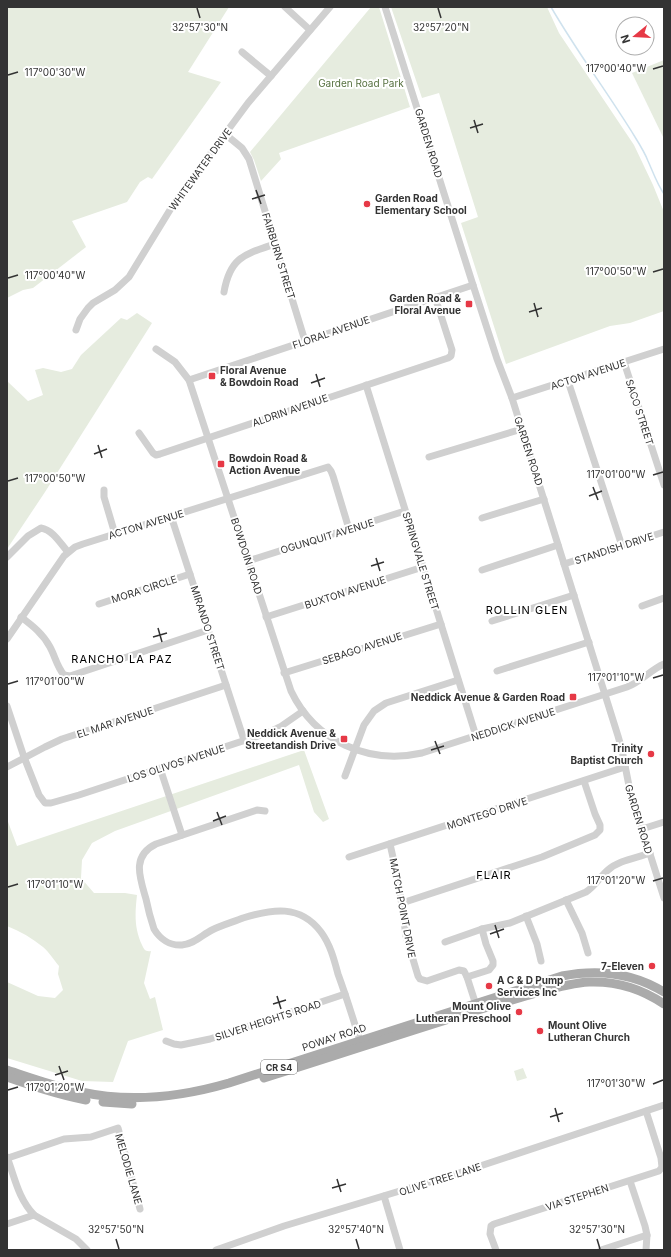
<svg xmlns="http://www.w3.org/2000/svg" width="671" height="1257" font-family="Inter,sans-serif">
  <rect width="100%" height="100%" fill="#fff"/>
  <!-- green -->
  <g fill="#e6ecdf">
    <polygon points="7,7 229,7 188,72 221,82 152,179 148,177 140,182 127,202 72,221 86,247 33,288 23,290 7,298"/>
    <polygon points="371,7 379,7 410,107 279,153 281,159 261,181 254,160 250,152"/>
    <polygon points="391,7 547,7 559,33 634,145 653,185 664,212 664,311 630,323 610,326 506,364 461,223 478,217 439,93 422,98"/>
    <polygon points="664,60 664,139 632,73"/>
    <polygon points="137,313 152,323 45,492 7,549 7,381 28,401 43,395 35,370 43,368 61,372 72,369 81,355 121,318 127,320"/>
    <path d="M304,750L329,819L323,822L314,812L299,765L115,831L92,843L82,860L81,878L94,893H125L137,895C135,913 134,928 142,945C144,949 145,952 151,951L144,983L150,999L155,997L163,1030L128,1041L113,1082L82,1081L7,1058V982L38,996L55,998L63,990L58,974L59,966C54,960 49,952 43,947C32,938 20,931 7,926V819L17,846Z"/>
    <polygon points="523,1068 527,1078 517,1081 514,1071"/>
  </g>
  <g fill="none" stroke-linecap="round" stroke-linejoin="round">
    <!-- stream -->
    <path stroke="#cfe2ee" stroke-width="1.5" d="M551,7C577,52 608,93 635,137C640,145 645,153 648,161C653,172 657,184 664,194"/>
    <!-- minor -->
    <g stroke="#d0d0d0" stroke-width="7">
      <polyline points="285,7 310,30"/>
      <polyline points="385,7 473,285 497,359 512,398 618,736 622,750 630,791 664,898"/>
      <polyline points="242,52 271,76"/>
      <polyline points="225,134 242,148 249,159 305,341"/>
      <path d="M224,292C230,257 245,254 275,244"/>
      <polyline points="76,330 80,319 88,308 93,303 115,290 129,277 173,205 225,134 248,103 330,7"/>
      <path d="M156,349L175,362L189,380L291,691C315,741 368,765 422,753L627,687C641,682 650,670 664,664"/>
      <polyline points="624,362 664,485"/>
      <polyline points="189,380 473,285"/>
      <polyline points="568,381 622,546"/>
      <polyline points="366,385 476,736"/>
      <polyline points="512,398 664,349"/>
      <polyline points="139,433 153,453 156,455 160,454 448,358 451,356 452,350 435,297"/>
      <polyline points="429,457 522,429"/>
      <polyline points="104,490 104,497 115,534"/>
      <polyline points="171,516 244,740"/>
      <polyline points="482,518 544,499"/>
      <path d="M7,557L28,536L41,528C53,530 60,543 68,552"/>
      <polyline points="248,561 405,511"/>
      <polyline points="564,564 664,532"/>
      <polyline points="482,570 558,545"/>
      <polyline points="99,604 190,574"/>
      <polyline points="642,606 664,598"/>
      <path d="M21,617C33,626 43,634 50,647C55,656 57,667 64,675L70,676L208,630"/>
      <polyline points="266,617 423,567"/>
      <polyline points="492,621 574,595"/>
      <polyline points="7,639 64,556 75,547 83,544 328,467 331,471 333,476 349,529"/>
      <polyline points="497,671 589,642"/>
      <polyline points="284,673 441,624"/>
      <polyline points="7,706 24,757 39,795 45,803 51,803 79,795 270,732 280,727 303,711"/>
      <polyline points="7,767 45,747 62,739 226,685"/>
      <polyline points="160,768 182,835"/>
      <polyline points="345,776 364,725 374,711 386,703 458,680"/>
      <path d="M265,811L257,810L156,844C131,856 140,878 146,899C148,909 151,920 154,929C160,939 170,946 182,945C194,944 202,935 212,930C222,925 233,922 243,918C272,909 300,904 321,932C330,944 334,959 338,974C346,996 353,1018 360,1041"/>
      <polyline points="642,829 664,822"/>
      <polyline points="390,844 399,884 406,936 418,976 420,979 427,981 459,970 464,971 467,977 477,1008"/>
      <polyline points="349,857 625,767"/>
      <polyline points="566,900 582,933 588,953"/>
      <polyline points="402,903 542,857 595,835 600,830 600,825 595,814 584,781"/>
      <polyline points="526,916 537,944 541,961"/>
      <path d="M445,942L482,929L510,923L586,892C595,886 600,877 608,870C619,860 637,858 650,853"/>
      <polyline points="467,977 489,970 493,965 493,961 486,944 482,929"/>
      <polyline points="166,1041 174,1044 181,1045 210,1039 345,994"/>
      <path d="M7,1157C15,1178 18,1198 34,1215L76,1239L87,1250"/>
      <polyline points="8,1158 64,1139 91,1137 118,1128 140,1209"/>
      <polyline points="630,1181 645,1226 647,1235 646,1250"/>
      <polyline points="384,1196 400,1250"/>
      <polyline points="7,1224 34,1215"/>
      <polyline points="216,1250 284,1226 456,1174 664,1105"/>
      <polyline points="496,1250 490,1234 491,1226 494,1224 659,1171 662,1167 661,1158 646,1111"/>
      <polyline points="601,1250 647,1235"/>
    </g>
    <!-- major -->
    <g stroke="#ababab" stroke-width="9">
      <path d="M7,1070C31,1078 56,1087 81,1092C131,1103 181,1097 229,1083L562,976C597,969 633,973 664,992"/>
      <path d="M7,1077C33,1086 59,1095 86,1100"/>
      <path d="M264,1078C335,1056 406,1032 478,1010C497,1004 516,999 536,993C554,988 571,983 589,982C616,981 642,989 664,1004"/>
      <polyline points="103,1102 132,1104"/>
    </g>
  </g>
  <!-- ticks -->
  <path fill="none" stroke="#333" stroke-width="1.5" d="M197,8L200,18M438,8L441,18M653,69L663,66M8,75L18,72M474,120L478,133M470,128L483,124M256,190L261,204M252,199L265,195M653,272L663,269M8,278L18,275M534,303L538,317M529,312L542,308M316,374L320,387M311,383L325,378M98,445L102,458M94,454L107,449M653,475L663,472M8,481L18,478M593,487L598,500M589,496L602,491M376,558L380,571M371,566L384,562M158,628L162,642M153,637L167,633M653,678L663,675M8,684L18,681M435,741L440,754M431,750L444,746M217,812L222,825M213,821L226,816M653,881L663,878M8,887L18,884M495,925L499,938M490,934L504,929M277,996L281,1009M273,1004L286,1000M59,1066L64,1080M55,1075L68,1071M653,1084L663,1080M8,1090L18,1087M555,1108L559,1122M550,1117L563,1113M337,1179L341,1192M332,1188L346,1184M116,1239L119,1249M356,1239L359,1249M597,1239L600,1249"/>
  <!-- markers -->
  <g fill="#e63946" stroke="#fff" stroke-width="1.5">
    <circle cx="367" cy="204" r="4"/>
    <rect x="465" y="300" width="8" height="8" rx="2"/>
    <rect x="208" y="372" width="8" height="8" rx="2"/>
    <rect x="217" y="460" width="8" height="8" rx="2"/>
    <rect x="569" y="693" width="8" height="8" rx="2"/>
    <rect x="340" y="735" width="8" height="8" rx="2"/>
    <circle cx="651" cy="754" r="4"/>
    <circle cx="652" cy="966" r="4"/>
    <circle cx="489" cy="986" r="4"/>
    <circle cx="519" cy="1012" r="4"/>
    <circle cx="540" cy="1031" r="4"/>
  </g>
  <g text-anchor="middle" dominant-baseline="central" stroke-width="4" stroke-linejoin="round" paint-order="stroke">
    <!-- shield labels -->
    <rect fill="#fff" stroke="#707070" stroke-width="1" x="261" y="1060" width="36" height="14" rx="3"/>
    <g font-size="9" font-weight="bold" fill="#333">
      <text x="279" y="1067">CR S4</text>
    </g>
    <!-- park labels -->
    <g font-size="10" fill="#56703f" stroke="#fff">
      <text x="361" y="83">Garden Road Park</text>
    </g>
    <!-- street labels -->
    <g font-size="10" fill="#333" stroke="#fff">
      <text transform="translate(429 143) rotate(73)">GARDEN ROAD</text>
      <text transform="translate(200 169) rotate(-54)">WHITEWATER DRIVE</text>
      <text transform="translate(279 256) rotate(73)">FAIRBURN STREET</text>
      <text transform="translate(331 332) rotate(-19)">FLORAL AVENUE</text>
      <text transform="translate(588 374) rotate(-18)">ACTON AVENUE</text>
      <text transform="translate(290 410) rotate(-19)">ALDRIN AVENUE</text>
      <text transform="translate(640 412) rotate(72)">SACO STREET</text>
      <text transform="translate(529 451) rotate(72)">GARDEN ROAD</text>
      <text transform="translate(146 524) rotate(-17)">ACTON AVENUE</text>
      <text transform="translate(327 536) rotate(-17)">OGUNQUIT AVENUE</text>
      <text transform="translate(614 548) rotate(-18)">STANDISH DRIVE</text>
      <text transform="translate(247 556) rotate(72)">BOWDOIN ROAD</text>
      <text transform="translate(421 561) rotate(73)">SPRINGVALE STREET</text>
      <text transform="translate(144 589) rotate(-18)">MORA CIRCLE</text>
      <text transform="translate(345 592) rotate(-18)">BUXTON AVENUE</text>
      <text transform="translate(208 628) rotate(72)">MIRANDO STREET</text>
      <text transform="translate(362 648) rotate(-18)">SEBAGO AVENUE</text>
      <text transform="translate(115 722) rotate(-18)">EL MAR AVENUE</text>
      <text transform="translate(513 724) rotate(-18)">NEDDICK AVENUE</text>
      <text transform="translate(176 763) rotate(-18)">LOS OLIVOS AVENUE</text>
      <text transform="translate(487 813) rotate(-18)">MONTEGO DRIVE</text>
      <text transform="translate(639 819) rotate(73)">GARDEN ROAD</text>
      <text transform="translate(403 908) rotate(79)">MATCH POINT DRIVE</text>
      <text transform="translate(268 1020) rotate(-18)">SILVER HEIGHTS ROAD</text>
      <text transform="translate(334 1037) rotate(-18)">POWAY ROAD</text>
      <text transform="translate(129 1169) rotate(74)">MELODIE LANE</text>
      <text transform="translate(440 1179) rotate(-18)">OLIVE TREE LANE</text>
      <text transform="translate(577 1197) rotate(-18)">VIA STEPHEN</text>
    </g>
    <!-- poi labels -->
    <g font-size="10" font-weight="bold" fill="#333" stroke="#fff" text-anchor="end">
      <text x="375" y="198" text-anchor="start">Garden Road<tspan x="375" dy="12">Elementary School</tspan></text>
      <text x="461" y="298">Garden Road &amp;<tspan x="461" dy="12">Floral Avenue</tspan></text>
      <text x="220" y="370" text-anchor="start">Floral Avenue<tspan x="220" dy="12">&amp; Bowdoin Road</tspan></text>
      <text x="229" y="458" text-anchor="start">Bowdoin Road &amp;<tspan x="229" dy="12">Action Avenue</tspan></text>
      <text x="565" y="697">Neddick Avenue &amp; Garden Road</text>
      <text x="336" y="733">Neddick Avenue &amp;<tspan x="336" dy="12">Streetandish Drive</tspan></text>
      <text x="643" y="748">Trinity<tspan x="643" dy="12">Baptist Church</tspan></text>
      <text x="644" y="966">7-Eleven</text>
      <text x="497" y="980" text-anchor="start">A C &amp; D Pump<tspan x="497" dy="12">Services Inc</tspan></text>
      <text x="511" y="1006">Mount Olive<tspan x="511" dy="12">Lutheran Preschool</tspan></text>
      <text x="548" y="1025" text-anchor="start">Mount Olive<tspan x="548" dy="12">Lutheran Church</tspan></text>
    </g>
    <!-- neighbourhood labels -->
    <g font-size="11" letter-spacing="1" fill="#000" stroke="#fff">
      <text x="527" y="610">ROLLIN GLEN</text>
      <text x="122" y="659">RANCHO LA PAZ</text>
      <text x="494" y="875">FLAIR</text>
    </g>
  </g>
  <g font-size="10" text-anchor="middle" fill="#333" stroke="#fff" stroke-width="4" stroke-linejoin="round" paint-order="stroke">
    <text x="200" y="31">32°57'30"N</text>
    <text x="441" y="31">32°57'20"N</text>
    <text x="616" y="72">117°00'40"W</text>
    <text x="55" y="76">117°00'30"W</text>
    <text x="616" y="275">117°00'50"W</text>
    <text x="55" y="279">117°00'40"W</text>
    <text x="616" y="478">117°01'00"W</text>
    <text x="55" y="482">117°00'50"W</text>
    <text x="616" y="681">117°01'10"W</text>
    <text x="55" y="685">117°01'00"W</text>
    <text x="616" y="884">117°01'20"W</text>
    <text x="55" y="888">117°01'10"W</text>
    <text x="616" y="1087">117°01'30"W</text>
    <text x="55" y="1091">117°01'20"W</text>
    <text x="116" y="1233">32°57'50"N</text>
    <text x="356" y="1233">32°57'40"N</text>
    <text x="597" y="1233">32°57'30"N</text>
  </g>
  <!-- border -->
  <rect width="671" height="1257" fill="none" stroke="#333333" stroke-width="16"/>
  <!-- north arrow -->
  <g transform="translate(635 36) rotate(252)"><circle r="19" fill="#ffffff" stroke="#adadad"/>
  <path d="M0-3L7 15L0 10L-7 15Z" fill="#e63946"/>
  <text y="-6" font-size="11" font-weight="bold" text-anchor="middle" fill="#333333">N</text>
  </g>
</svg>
